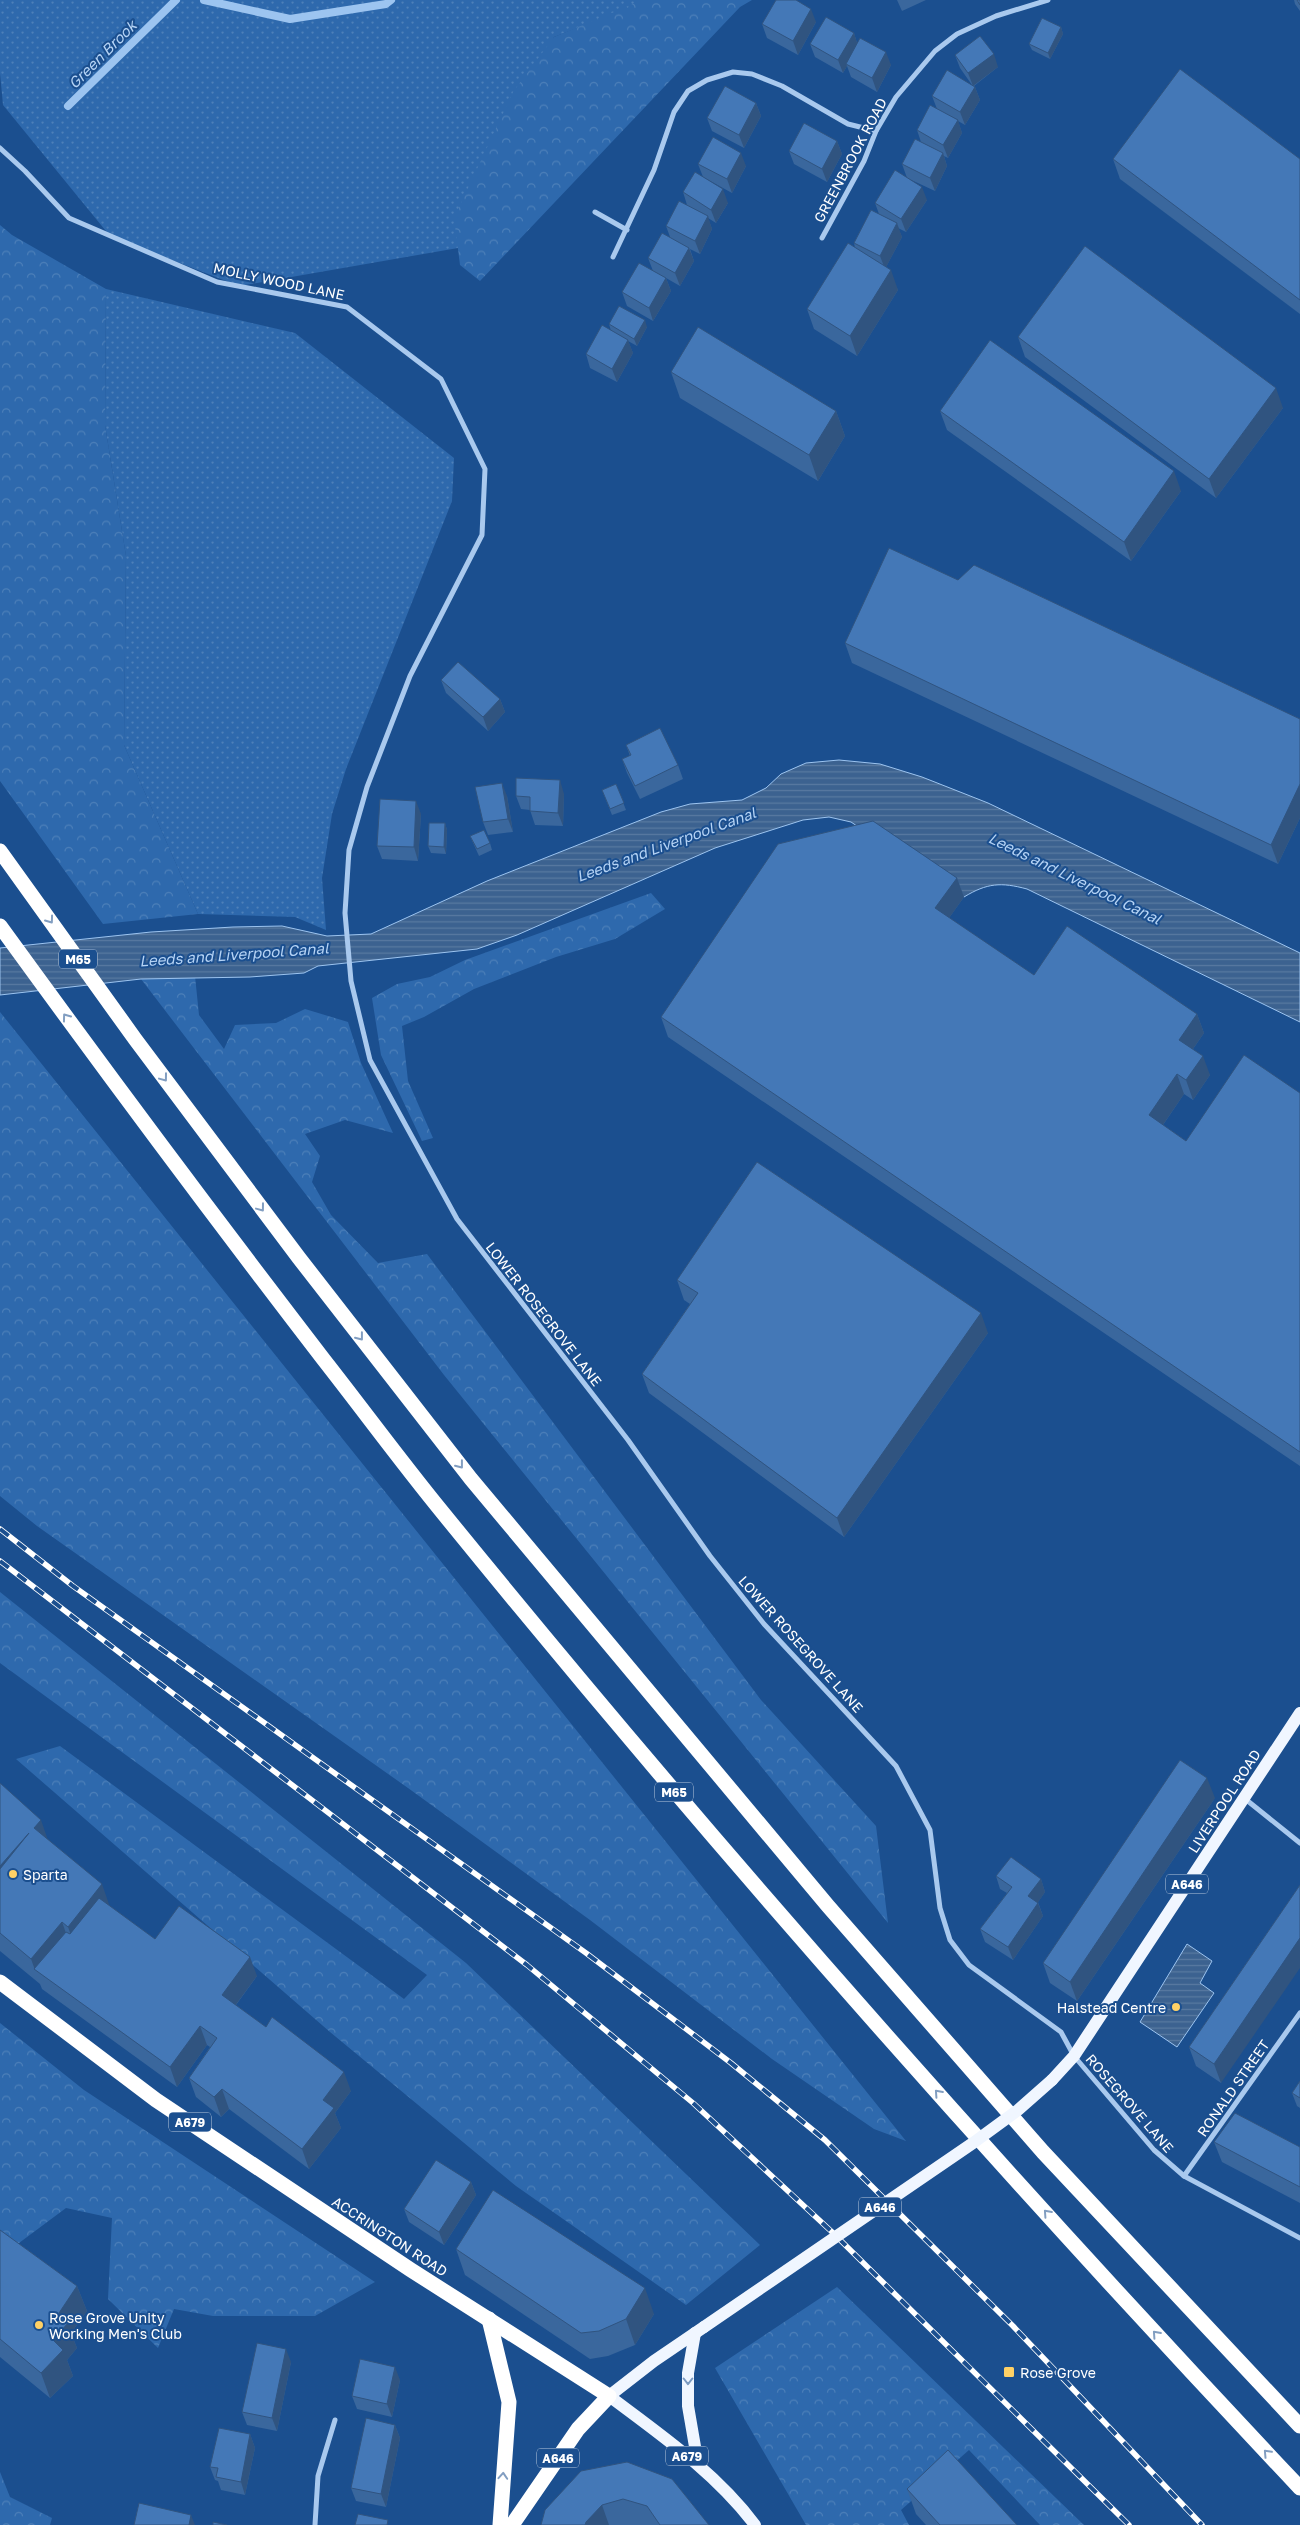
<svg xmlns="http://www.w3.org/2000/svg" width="1300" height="2525" font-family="'Golos Text',sans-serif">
  <defs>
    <pattern id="grass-dots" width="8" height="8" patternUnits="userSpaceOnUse" patternTransform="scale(1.25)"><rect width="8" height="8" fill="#2e69ad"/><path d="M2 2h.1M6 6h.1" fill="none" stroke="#4d80b9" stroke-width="1.8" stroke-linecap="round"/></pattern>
    <pattern id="forest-crowns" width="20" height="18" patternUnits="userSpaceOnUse" patternTransform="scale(1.25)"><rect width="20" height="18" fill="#2e69ad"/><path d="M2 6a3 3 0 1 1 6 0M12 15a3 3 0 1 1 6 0" fill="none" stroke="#4d80b9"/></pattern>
    <pattern id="water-rules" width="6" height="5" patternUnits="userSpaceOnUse" patternTransform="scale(1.25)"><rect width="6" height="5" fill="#3c6290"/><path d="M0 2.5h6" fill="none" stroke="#597aa1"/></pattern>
  </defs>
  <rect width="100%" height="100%" fill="#1b4f8f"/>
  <!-- grass -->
  <g fill="url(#grass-dots)">
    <polygon points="0,0 649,0 554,37 458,248 239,286 110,236 3,105 0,73"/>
    <polygon points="106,289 295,333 454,458 452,501 346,769 332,814 322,878 326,930 295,917 198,914 124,745 126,556 105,425"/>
  </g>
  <!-- forest -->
  <g fill="url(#forest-crowns)">
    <polygon points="643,0 752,0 740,7 480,281 460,265 454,218 513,92 554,37"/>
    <polygon points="0,225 12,235 106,289 105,425 126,556 124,745 198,914 103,924 0,781"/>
    <polygon points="651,893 665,909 615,939 556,957 474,989 424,1017 402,1026 408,1081 433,1138 422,1141 381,1055 372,998 397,984 430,977 465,960"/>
    <polygon points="195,976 199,1015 224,1049 235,1025 276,1023 305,1009 348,1022 361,1063 393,1133 345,1120 305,1134 320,1156 312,1182 331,1215 378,1263 427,1254 761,1700 876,1826 888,1923 444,1375 141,979"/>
    <polygon points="0,1012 906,2141 874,2129 772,2059 590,1920 408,1788 37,1526 0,1496"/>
    <polygon points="0,1592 466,1963 760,2245 686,2305 516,2186 330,2032 16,1759 60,1746 404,1999 427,1975 0,1663"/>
    <polygon points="0,2023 84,2090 375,2282 315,2316 213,2316 174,2309 158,2348 108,2299 112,2218 66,2208 19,2243 3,2265 0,2264"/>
    <polygon points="837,2287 1084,2525 1040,2525 969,2450 901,2510 909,2525 806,2525 715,2368"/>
    <polygon points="0,2472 10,2497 52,2518 50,2525 0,2525"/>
  </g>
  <!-- water -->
  <g fill="url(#water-rules)" stroke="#9cc4f0">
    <path d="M839,760L880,764L922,777L988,803L1300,953V1022L1027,889C1001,882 987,883 964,897L851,822L829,817L803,820L715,848L517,935L477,949L318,966L304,973L250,977L141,979L0,995V948L151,932L233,927L282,926L327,936L371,934L487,881L661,812L690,804L742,800L766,788L781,774L806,763Z"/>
    <polygon points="1187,1944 1212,1961 1200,1983 1214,1993 1177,2047 1140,2022"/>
  </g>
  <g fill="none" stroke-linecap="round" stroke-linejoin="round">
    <!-- stream -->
    <g stroke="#9cc4f0" stroke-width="8">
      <polyline points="204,0 290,19 386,4 391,0"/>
      <polyline points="68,106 176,0"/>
    </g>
    <!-- street -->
    <g stroke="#a9c9ee" stroke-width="5">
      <polyline points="0,148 25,171 69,218 217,282 347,307 441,379 485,469 482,535 410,676 367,787 349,850 345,913 351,981 370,1060 457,1219 628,1440 710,1556 764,1624 896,1766 930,1830 940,1908 950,1940 969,1965 1061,2032 1074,2056 1154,2150 1184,2176 1300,2238"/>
      <polyline points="595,212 627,230"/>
      <polyline points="822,238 864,161 876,131 896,97 935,51 957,34 996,16 1048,0"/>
      <polyline points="613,257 654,170 674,112 688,91 707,80 733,72 752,74 782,86 848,124 876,131"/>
      <polyline points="1244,1798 1300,1843"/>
      <polyline points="1184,2176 1300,2013"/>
      <polyline points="315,2525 318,2476 335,2420"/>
    </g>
    <!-- primary -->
    <g stroke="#f0f6ff" stroke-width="12">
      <polyline points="1052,2080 1074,2056 1300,1713"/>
      <path d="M704,2327L654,2361L609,2396C661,2435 716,2473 755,2525"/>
      <polyline points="695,2333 688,2373 688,2406 698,2464"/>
    </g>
    <!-- highway -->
    <g stroke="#fff" stroke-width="15">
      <polyline points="0,851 135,1039 299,1258 471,1479 828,1906 1043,2152 1300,2426"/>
      <path d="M0,926C106,1072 214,1217 324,1360C364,1411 402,1463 443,1513C716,1849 1003,2173 1300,2488"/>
      <polyline points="0,1982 156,2100 411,2270 609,2396 578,2429 512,2525"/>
      <polyline points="489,2319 509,2402 500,2525"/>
    </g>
    <defs>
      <g id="rail">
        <polyline points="0,1529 73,1586 586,1953 731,2063 825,2140 1013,2326 1202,2525"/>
        <polyline points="0,1561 527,1965 693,2103 831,2231 1129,2525"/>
      </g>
    </defs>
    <!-- rail casing -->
    <use href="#rail" stroke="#fff" stroke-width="5.5"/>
    <!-- rail -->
    <use href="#rail" stroke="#1b4f8f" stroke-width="4" stroke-dasharray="11" stroke-linecap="butt"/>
    <!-- primary-bridge -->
    <polyline stroke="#f0f6ff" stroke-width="12" points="704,2327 973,2143 1018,2110 1052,2080"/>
  </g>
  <!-- wall -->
  <g fill="#3a679d">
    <polygon points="897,0 926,0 902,11"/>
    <polygon points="1294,0 1300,0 1300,11 1295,4"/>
    <polygon points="816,22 798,55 767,38 762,24"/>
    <polygon points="1061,27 1063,34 1050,59 1032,50 1029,44"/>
    <polygon points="854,33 857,43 891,65 877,92 851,77 847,66 843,73 815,57 810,44"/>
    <polygon points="955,55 998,67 974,86 975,87 980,100 965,125 958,121 962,133 948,158 944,156 947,166 935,191 907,178 902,164 921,142 917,130 937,109 932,96 972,85 960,68"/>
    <polygon points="756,103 761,116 744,148 712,131 707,118"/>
    <polygon points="837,141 842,154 827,182 794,164 789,151"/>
    <polygon points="1113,159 1300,159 1300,314 1120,179"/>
    <polygon points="698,164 746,166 732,193 703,177"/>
    <polygon points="683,192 728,203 716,223 708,218 712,229 700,254 690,249 694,261 680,286 666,278 671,291 653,321 627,306 622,292 653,271 648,258 670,237 666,226 687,205"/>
    <polygon points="927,200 906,232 898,228 902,237 886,267 898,290 857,356 814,329 807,309 855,248 854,243 879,214 875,203"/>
    <polygon points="609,324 647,327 637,346 628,341 633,353 617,382 590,368 586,354 611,331"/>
    <polygon points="1018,337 1283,408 1216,498 1025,357"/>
    <polygon points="671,372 836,411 845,436 818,481 680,398"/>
    <polygon points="940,411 1181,491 1131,561 947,430"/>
    <polygon points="958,580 1300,719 1300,818 1278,864 852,663 845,643"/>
    <polygon points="441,680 500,699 505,712 488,731 446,693"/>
    <polygon points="626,745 678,765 683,779 640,799 627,773 622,759 630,756"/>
    <polygon points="616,784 626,810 612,815 602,790"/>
    <polygon points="564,794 563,826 535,825 530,810 521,809 516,796"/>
    <polygon points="507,796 513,832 488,835 483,822"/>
    <polygon points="421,814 418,861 382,859 377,846"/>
    <polygon points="445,823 447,830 446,854 431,853 428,846"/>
    <polygon points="470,836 490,843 492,850 479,856"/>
    <polygon points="957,878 964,897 949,918 1034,975 1197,1014 1204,1033 1193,1049 1210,1075 1193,1100 1184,1094 1163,1125 1186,1141 1300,1093 1300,1466 668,1037 661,1017"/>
    <polygon points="677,1280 988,1333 844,1537 649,1393 642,1374 690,1304 684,1300"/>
    <polygon points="0,1783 48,1840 110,1907 155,1939 257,1976 236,2005 351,2091 335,2113 341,2128 309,2169 229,2109 221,2117 196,2097 189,2078 210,2047 207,2045 177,2087 42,1989 40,1984 0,1951"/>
    <polygon points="1215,1798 1077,2001 1050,1983 1043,1963"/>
    <polygon points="996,1876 1041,1879 1045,1892 1038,1902 1043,1916 1013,1960 985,1942 980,1929 1007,1893 1000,1889"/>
    <polygon points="1300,1885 1221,2083 1196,2066 1189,2047"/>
    <polygon points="1300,2081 1300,2108 1297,2106 1292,2093"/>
    <polygon points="1214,2142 1300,2147 1300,2203 1222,2162"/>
    <polygon points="471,2182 476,2195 444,2245 409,2222 404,2209"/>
    <polygon points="0,2230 77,2286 87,2311 71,2333 77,2348 67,2360 73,2376 50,2398 0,2357"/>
    <polygon points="456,2249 654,2314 635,2345 608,2356 590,2359 465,2275"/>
    <polygon points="291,2362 277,2431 247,2425 242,2412"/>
    <polygon points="400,2380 392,2417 357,2409 352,2396"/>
    <polygon points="395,2425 400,2438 386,2507 356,2501 351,2488"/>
    <polygon points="250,2434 255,2448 245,2495 221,2490 218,2481 215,2480 210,2467"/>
    <polygon points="581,2471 709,2525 541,2525"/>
    <polygon points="907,2489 1017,2525 926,2525 916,2514"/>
  </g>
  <!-- shaded-wall -->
  <g fill="#305480">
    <polygon points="811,9 816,22 798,55 793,41"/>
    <polygon points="1061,27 1063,34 1050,59 1048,53"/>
    <polygon points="854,33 858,46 846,64 847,66 843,73 838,60"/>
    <polygon points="886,52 891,65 877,92 872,78"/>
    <polygon points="994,54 998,67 973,86 968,73"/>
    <polygon points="975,87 980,100 965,125 960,112"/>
    <polygon points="756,103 761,116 744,148 739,135"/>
    <polygon points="958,120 962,133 948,158 943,145"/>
    <polygon points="837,141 842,154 827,182 822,169"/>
    <polygon points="741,153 746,166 732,193 727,179"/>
    <polygon points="943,153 947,166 935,191 930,178"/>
    <polygon points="922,187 927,200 906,232 901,219"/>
    <polygon points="723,189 728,203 716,223 711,210"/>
    <polygon points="708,216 712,229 700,254 695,241"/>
    <polygon points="897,223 902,237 885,269 880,256"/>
    <polygon points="689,248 694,261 680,286 675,273"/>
    <polygon points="891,270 898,290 857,356 850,336"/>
    <polygon points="666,278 671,291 653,321 649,308"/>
    <polygon points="645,320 647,327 637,346 634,339"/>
    <polygon points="628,340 633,353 617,382 612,369"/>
    <polygon points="1276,388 1283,408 1216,498 1209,479"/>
    <polygon points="836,411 845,436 818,481 809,455"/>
    <polygon points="1174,471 1181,491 1131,561 1124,542"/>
    <polygon points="500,699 505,712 488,731 483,717"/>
    <polygon points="560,780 564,794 563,826 558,813"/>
    <polygon points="502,783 507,796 513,832 508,819"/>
    <polygon points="1300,784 1300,818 1278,864 1271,845"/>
    <polygon points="416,801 421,814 418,861 414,847"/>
    <polygon points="445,823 447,830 446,854 444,847"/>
    <polygon points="957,878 964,897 942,928 935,908"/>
    <polygon points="1197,1014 1204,1033 1186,1059 1179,1040"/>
    <polygon points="1203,1056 1210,1075 1193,1100 1186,1080"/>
    <polygon points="1177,1074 1184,1094 1156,1135 1149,1115"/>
    <polygon points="981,1313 988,1333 844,1537 837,1518"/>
    <polygon points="1207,1778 1215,1798 1077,2001 1070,1982"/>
    <polygon points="41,1820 50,1846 34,1828"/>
    <polygon points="29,1833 0,1902 0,1866"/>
    <polygon points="1041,1879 1045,1892 1033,1910 1028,1896"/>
    <polygon points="102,1884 111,1910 77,1952 68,1927"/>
    <polygon points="1038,1903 1043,1916 1013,1960 1008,1947"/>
    <polygon points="62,1922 71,1947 35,1970 31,1959"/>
    <polygon points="1300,1938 1300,1968 1221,2083 1214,2064"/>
    <polygon points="250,1957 257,1976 229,2014 222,1995"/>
    <polygon points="200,2026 207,2045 177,2087 170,2067"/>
    <polygon points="344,2072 351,2091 335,2113 341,2128 309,2169 302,2149 323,2100"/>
    <polygon points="222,2089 229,2109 221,2117 214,2097"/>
    <polygon points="471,2182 476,2195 444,2245 439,2232"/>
    <polygon points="77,2286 87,2311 71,2333 77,2348 67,2360 73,2376 50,2398 41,2373 59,2313"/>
    <polygon points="645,2288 654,2314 635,2345 626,2319"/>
    <polygon points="286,2349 291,2362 277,2431 272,2418"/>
    <polygon points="395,2367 400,2380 392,2417 387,2404"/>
    <polygon points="395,2425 400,2438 386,2507 381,2494"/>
    <polygon points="250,2434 255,2448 245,2495 241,2482"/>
    <polygon points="602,2505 609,2525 585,2525 586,2522"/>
    <polygon points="191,2515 195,2525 189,2525"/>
  </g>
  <!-- building -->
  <g fill="#4478b7" stroke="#305480">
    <polygon points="776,0 796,0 811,9 793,41 762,24"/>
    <polygon points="1297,0 1300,0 1300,5"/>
    <polygon points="826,17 854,33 838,60 810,44"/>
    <polygon points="1042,18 1061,27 1048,53 1029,44"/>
    <polygon points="980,36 994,54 968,73 955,55"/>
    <polygon points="860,38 886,52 872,78 846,64"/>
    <polygon points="1180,69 1300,159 1300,300 1113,159"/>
    <polygon points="947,70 975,87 960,112 932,96"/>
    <polygon points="725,86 756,103 739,135 707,118"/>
    <polygon points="930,105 958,120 943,145 917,130"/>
    <polygon points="804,123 837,141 822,169 789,151"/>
    <polygon points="713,137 741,153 727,179 698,164"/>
    <polygon points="915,139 943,153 930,178 902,164"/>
    <polygon points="895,170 922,187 901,219 875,203"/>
    <polygon points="695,172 723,189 711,210 683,192"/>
    <polygon points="679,201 708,216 695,241 666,226"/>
    <polygon points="871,210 897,223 880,256 854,243"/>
    <polygon points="662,233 689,248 675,273 648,258"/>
    <polygon points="848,243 891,270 850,336 807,309"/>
    <polygon points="1085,246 1276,388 1209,479 1018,337"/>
    <polygon points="639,263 666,278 649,308 622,292"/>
    <polygon points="619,306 645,320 634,339 609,324"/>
    <polygon points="602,325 628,340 612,369 586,354"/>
    <polygon points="698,327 836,411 809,455 671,372"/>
    <polygon points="990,340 1174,471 1124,542 940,411"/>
    <polygon points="889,548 958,580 974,565 1300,719 1300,784 1271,845 845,643"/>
    <polygon points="458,662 500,699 483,717 441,680"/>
    <polygon points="660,728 678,765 635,786 622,759 631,755 626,745"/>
    <polygon points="516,778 560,780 558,813 530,811 530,797 516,796"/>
    <polygon points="502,783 508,819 483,822 475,787"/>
    <polygon points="616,784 624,803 610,809 602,790"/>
    <polygon points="380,799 416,801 414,847 377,846"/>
    <polygon points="873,821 957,878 935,908 1034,975 1067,926 1197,1014 1179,1040 1203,1056 1186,1080 1177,1074 1149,1115 1186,1141 1244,1055 1300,1093 1300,1452 661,1017 778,844"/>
    <polygon points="429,823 445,823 444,847 428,846"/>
    <polygon points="484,830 490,843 477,849 470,836"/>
    <polygon points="757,1162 981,1313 837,1518 642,1374 698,1293 677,1280"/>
    <polygon points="1180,1760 1207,1778 1070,1982 1043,1963"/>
    <polygon points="0,1783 41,1820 34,1828 102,1884 68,1927 62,1922 31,1959 0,1933 0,1869 29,1833 0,1866"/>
    <polygon points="1011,1857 1041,1879 1028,1896 1038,1903 1008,1947 980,1929 1012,1887 996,1876"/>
    <polygon points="1300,1885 1300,1938 1214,2064 1189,2047"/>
    <polygon points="99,1898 155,1939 179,1906 250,1957 222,1995 266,2027 272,2017 344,2072 323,2100 334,2108 302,2149 222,2089 214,2097 189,2078 217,2038 200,2026 170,2067 34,1969 66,1932 70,1934"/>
    <polygon points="1300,2081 1300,2098 1292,2093"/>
    <polygon points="1235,2113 1300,2147 1300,2187 1214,2142"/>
    <polygon points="436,2160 471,2182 439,2232 404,2209"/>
    <polygon points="493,2190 645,2288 626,2319 599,2331 581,2333 456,2249"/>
    <polygon points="0,2230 77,2286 59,2313 68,2323 53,2340 63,2350 41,2373 0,2339"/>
    <polygon points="257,2343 286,2349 272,2418 242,2412"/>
    <polygon points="360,2359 395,2367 387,2404 352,2396"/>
    <polygon points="366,2418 395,2425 381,2494 351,2488"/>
    <polygon points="219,2428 250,2434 241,2482 216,2477 218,2468 210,2467"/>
    <polygon points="948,2450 1017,2525 940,2525 907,2489"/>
    <polygon points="627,2462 672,2479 709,2525 660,2525 647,2506 623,2499 602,2505 586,2522 585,2525 541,2525 545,2510 581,2471"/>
    <polygon points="139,2503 191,2515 189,2525 134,2525"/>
    <polygon points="358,2514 388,2520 387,2525 355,2525"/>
    <polygon points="213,2522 227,2525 213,2525"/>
  </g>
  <!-- one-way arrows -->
  <defs><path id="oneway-chevron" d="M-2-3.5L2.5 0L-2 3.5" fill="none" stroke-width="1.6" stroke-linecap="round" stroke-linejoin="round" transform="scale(1.25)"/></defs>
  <g stroke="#829ec1">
    <use href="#oneway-chevron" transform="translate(50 920) rotate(54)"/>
    <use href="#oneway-chevron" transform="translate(66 1017) rotate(-126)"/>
    <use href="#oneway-chevron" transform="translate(164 1078) rotate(53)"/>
    <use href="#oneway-chevron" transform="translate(261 1208) rotate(53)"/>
    <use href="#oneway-chevron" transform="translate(360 1337) rotate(52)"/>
    <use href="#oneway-chevron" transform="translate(460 1465) rotate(52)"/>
    <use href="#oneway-chevron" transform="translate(938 2093) rotate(-132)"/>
    <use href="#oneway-chevron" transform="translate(1047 2213) rotate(-132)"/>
    <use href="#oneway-chevron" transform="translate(1156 2334) rotate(-132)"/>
    <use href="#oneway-chevron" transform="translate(1267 2453) rotate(-133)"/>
    <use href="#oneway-chevron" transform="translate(503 2476) rotate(-86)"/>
  </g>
  <use stroke="#7b9ac1" href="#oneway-chevron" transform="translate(688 2381) rotate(90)"/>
  <!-- markers -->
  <g fill="#ffd166" stroke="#1b4f8f" stroke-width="2">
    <circle cx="13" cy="1874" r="5"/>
    <circle cx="1176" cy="2007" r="5"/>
    <circle cx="39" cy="2325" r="5"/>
    <rect x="1003" y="2366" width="12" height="12" rx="2.5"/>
  </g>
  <g text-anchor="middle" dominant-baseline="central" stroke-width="4" stroke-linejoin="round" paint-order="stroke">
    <!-- shield labels -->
    <g fill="#1b4f8f" stroke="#bbcadd" stroke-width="1">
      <rect x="59" y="949.5" width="38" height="19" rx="4"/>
      <rect x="655" y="1782.5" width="38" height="19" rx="4"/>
      <rect x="1166" y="1874.5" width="42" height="19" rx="4"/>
      <rect x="169" y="2112.5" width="42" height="19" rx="4"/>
      <rect x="859" y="2197.5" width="42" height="19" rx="4"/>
      <rect x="666" y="2446.5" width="42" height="19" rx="4"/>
      <rect x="537" y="2448.5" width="42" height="19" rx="4"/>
    </g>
    <g font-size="12" font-weight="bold" fill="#fff">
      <text x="78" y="959">M65</text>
      <text x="674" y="1792">M65</text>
      <text x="1187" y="1884">A646</text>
      <text x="190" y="2122">A679</text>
      <text x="880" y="2207">A646</text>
      <text x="687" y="2456">A679</text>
      <text x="558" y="2458">A646</text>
    </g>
    <!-- street labels -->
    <g font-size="14" fill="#fff" stroke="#1b4f8f">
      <text transform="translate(850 160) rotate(-62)">GREENBROOK ROAD</text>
      <text transform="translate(279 281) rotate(12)">MOLLY WOOD LANE</text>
      <text transform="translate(544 1314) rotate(52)">LOWER ROSEGROVE LANE</text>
      <text transform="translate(801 1644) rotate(48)">LOWER ROSEGROVE LANE</text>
      <text transform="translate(1224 1801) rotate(-57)">LIVERPOOL ROAD</text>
      <text transform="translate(1233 2088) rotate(-55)">RONALD STREET</text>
      <text transform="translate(1130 2103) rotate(49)">ROSEGROVE LANE</text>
      <text transform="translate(390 2236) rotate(33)">ACCRINGTON ROAD</text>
    </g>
    <!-- poi labels -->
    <g font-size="14" fill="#fff" stroke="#1b4f8f" text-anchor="start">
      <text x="23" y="1874">Sparta</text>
      <text x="1166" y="2007" text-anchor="end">Halstead Centre</text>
      <text x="49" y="2317">Rose Grove Unity<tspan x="49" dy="16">Working Men's Club</tspan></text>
      <text x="1020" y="2372">Rose Grove</text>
    </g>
    <!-- water labels -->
    <g font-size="15" font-style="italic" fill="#b5d3f5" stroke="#1b4f8f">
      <text transform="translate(102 54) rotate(-45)">Green Brook</text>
      <text transform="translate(666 844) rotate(-20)">Leeds and Liverpool Canal</text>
      <text transform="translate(1075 878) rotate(26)">Leeds and Liverpool Canal</text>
      <text transform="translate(234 954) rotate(-4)">Leeds and Liverpool Canal</text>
    </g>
  </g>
</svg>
